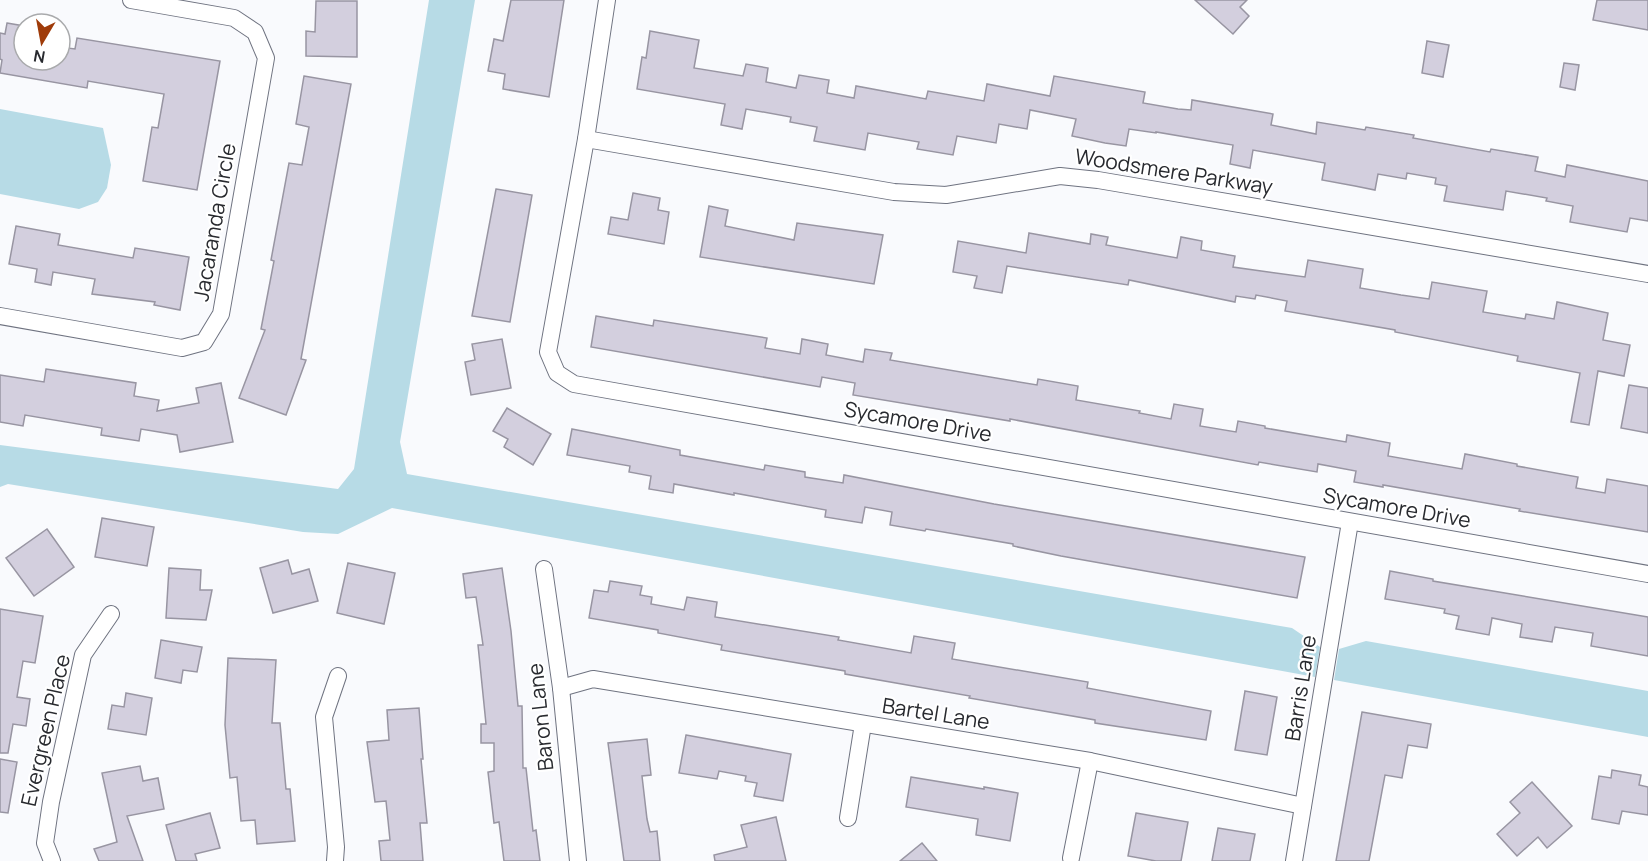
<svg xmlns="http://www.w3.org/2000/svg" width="1648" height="861" font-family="Manrope,sans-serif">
  <rect width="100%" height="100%" fill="#f9fafd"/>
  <!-- water -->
  <g fill="#b7dbe6">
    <polygon points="429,0 475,0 400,442 407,474 1292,628 1320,647 1315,677 392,508 338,534 303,532 8,484 0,487 0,445 338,489 354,469"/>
    <polygon points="0,109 103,128 111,165 107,188 98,202 79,209 0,194"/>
    <polygon points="1366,641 1648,691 1648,737 1334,680 1339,649"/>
  </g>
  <!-- building -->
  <g fill="#d3cfde" stroke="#9895a2" stroke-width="1.5">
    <polygon points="511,0 564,0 549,97 503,89 505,74 488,71 494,39 503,41"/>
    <polygon points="1195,0 1247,0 1240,7 1249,16 1233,34"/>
    <polygon points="1597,0 1648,0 1648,30 1593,20"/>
    <polygon points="316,1 357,1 357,57 306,56 306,31 315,32"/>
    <polygon points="7,23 24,26 24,60 60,60 60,47 75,49 77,38 220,61 197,190 143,181 152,127 158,128 164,94 88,81 87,88 0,73 2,60 0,59 0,33 5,34"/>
    <polygon points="650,31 699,40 694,68 743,76 746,64 768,68 766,82 796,88 799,75 829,80 827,93 854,98 856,86 926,99 928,91 984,101 987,84 1050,96 1054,76 1145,92 1143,103 1178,109 1191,110 1192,100 1273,114 1271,125 1316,134 1317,122 1365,130 1366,127 1414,135 1413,138 1490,152 1491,149 1538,157 1535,171 1565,177 1567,165 1648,181 1648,221 1630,218 1627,232 1570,222 1573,206 1546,201 1547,198 1506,191 1503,210 1444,201 1447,186 1435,184 1436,178 1407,173 1406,179 1378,174 1375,190 1355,186 1322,180 1325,163 1253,150 1250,168 1230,164 1233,145 1156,132 1156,133 1129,129 1126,146 1105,143 1072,136 1076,119 1030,110 1027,129 999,124 996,143 957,136 953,155 917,149 919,142 868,133 865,150 814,141 817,127 790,122 791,117 746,109 742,129 721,125 725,104 637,89 642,57 646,58"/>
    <polygon points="1427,41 1449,45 1443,77 1422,73"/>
    <polygon points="1564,63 1579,65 1575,90 1560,87"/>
    <polygon points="304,76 351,84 301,359 306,360 286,415 239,398 265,330 261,329 274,261 271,260 289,163 302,165 309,127 296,124"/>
    <polygon points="496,189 532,195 510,322 472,316"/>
    <polygon points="633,193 660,198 658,210 669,212 664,244 608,234 611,217 628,220"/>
    <polygon points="709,206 728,210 725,226 794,240 797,223 883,235 874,284 700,257"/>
    <polygon points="16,226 60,234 58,245 133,258 135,248 189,257 180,310 154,305 155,302 92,294 95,279 53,272 51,285 35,282 37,269 9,264"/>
    <polygon points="1029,233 1090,244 1091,234 1108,237 1106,245 1177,258 1181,237 1202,241 1201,250 1235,256 1233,267 1305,277 1308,260 1363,269 1360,288 1401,295 1429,299 1432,282 1487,291 1483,312 1525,319 1526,314 1554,319 1557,302 1608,313 1603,340 1630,345 1624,376 1598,371 1589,425 1571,422 1580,373 1517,361 1518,356 1395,332 1395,330 1285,311 1287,301 1256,295 1255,299 1236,296 1235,302 1129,280 1128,285 1007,266 1002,293 974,288 977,276 953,272 958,241 1026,253"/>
    <polygon points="596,316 653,326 654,320 767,338 765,348 800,354 802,339 828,344 826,355 863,362 865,349 892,353 890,360 1037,385 1038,379 1078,386 1076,400 1140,411 1139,413 1171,419 1174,404 1203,409 1200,426 1236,432 1238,421 1265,426 1265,428 1346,442 1347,435 1390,443 1388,456 1462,469 1465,454 1517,464 1517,466 1578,477 1576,488 1605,493 1607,479 1648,486 1648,532 1519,511 1520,509 1383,485 1383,487 1354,482 1356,471 1318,464 1317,472 1259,462 1258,465 1010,419 1010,421 853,395 855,383 822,377 820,387 591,347"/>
    <polygon points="502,339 511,388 471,395 465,362 475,360 472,344"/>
    <polygon points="46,369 136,383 134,396 159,400 157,411 199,403 196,388 221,383 233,442 180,452 177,435 141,429 139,441 101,435 102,428 25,415 23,426 0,422 0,375 44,382"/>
    <polygon points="1629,385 1648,388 1648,433 1621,428"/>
    <polygon points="507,408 551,434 533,465 504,447 508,439 493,431"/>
    <polygon points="572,429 680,450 680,455 764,470 765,465 805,472 805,477 843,483 844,475 994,504 1305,557 1297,598 1061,556 1013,546 1013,544 926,529 925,531 890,525 892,512 865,507 862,523 825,517 826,510 734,493 734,495 674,484 673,493 649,489 651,476 629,472 630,466 567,455"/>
    <polygon points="102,518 154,527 147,566 95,557"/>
    <polygon points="47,529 74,567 34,596 6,558"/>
    <polygon points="288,560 292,574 309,569 318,601 273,613 260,568"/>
    <polygon points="348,563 395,573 384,624 337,613"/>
    <polygon points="169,568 201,570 200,590 212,590 206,620 166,618"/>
    <polygon points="502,568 511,631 518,706 522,706 523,768 526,768 533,831 536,830 540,861 504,861 499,822 494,823 488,772 494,771 494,743 481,743 481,724 486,724 478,645 483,645 476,597 466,598 463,574"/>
    <polygon points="1390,571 1433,579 1433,581 1648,617 1648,656 1591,646 1593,633 1555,627 1552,642 1520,637 1522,624 1492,618 1489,635 1456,629 1459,616 1444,613 1445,609 1385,599"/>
    <polygon points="610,581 642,586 640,595 652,597 651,604 684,610 687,597 717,602 715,617 839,637 838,640 911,653 914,636 955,643 952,659 1088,682 1087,688 1211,711 1206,740 1095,723 1095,720 969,698 970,696 845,674 845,671 721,650 722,645 658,633 658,630 589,618 594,590 608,592"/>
    <polygon points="0,609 43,616 35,663 23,661 17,697 30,699 26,726 13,724 8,753 0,753"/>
    <polygon points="161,640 202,647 197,672 183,670 181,683 155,678"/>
    <polygon points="228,658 276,660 272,723 280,723 286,789 290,789 295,841 257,844 255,820 241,821 237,777 230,778 225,725"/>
    <polygon points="1245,691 1277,697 1267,755 1235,750"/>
    <polygon points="126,693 152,698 146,735 108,729 112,705 124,707"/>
    <polygon points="419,708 423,759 421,759 427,823 420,823 423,861 381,861 379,841 390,840 386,801 375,802 367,742 389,740 387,710"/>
    <polygon points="1362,712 1431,724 1427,748 1408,745 1402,778 1385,775 1369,861 1336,861"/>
    <polygon points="686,735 791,754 783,801 754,796 757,783 745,781 746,776 719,771 717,779 679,773"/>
    <polygon points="647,739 651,775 642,776 647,819 650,832 657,831 660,861 624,861 608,743"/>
    <polygon points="0,759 17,762 8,813 0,812"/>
    <polygon points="140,766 143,781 158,778 164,809 127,816 143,861 99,861 94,849 117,842 102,773"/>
    <polygon points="1612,770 1641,775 1639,785 1648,787 1648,815 1622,811 1619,824 1592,819 1599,776 1611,778"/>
    <polygon points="911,777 984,789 984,787 1018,793 1010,841 976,835 978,819 906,807"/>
    <polygon points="1532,782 1572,826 1547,848 1538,837 1517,856 1497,834 1520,813 1510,802"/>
    <polygon points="210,813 220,848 195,854 197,861 176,861 166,825"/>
    <polygon points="1136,813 1188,822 1181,861 1156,861 1128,856"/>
    <polygon points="776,817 786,861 715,861 714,855 747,847 741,825"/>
    <polygon points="1218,828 1255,834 1250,861 1212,861"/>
    <polygon points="922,843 937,861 900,861"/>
  </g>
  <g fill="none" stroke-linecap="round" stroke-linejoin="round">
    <defs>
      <g id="minor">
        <polyline points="607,0 586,139 548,352 557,373 574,384 1648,574"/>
        <polyline points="586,139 894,192 946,195 1060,176 1098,180 1648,274"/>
        <polyline points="0,316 182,348 204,342 221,314 266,58 255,32 234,18 131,0"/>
        <polyline points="544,569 561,688 578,861"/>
        <polyline points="561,688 593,679 1090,761 1303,806"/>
        <polyline points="848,818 863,724"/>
        <polyline points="1071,858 1090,761"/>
        <polyline points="52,861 45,843 51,802 83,655 111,614"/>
        <polyline points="335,861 336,847 324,717 338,676"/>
        <polyline points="1294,861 1350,522"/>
      </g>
    </defs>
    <!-- minor casing -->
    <use href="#minor" stroke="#6f7380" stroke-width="18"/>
    <!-- minor -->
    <use href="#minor" stroke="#fff" stroke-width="16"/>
  </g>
  <g text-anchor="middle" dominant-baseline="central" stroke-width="4.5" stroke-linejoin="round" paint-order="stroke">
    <!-- street labels -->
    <g font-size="21" fill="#282a2f" stroke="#fff">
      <text transform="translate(1174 171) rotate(9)">Woodsmere Parkway</text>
      <text transform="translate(214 222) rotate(-80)">Jacaranda Circle</text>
      <text transform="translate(918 421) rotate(10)">Sycamore Drive</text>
      <text transform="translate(1397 507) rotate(10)">Sycamore Drive</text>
      <text transform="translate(1300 688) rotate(-81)">Barris Lane</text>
      <text transform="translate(936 713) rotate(9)">Bartel Lane</text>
      <text transform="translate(540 717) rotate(-96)">Baron Lane</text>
      <text transform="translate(45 730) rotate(-77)">Evergreen Place</text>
    </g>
  </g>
  <!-- north arrow -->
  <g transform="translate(42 42) rotate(190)"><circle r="28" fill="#ffffff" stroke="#a9aaac" stroke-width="1.5"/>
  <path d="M0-4.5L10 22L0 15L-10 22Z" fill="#9f3b09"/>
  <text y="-9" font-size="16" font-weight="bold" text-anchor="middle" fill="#282a2f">N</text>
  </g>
</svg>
